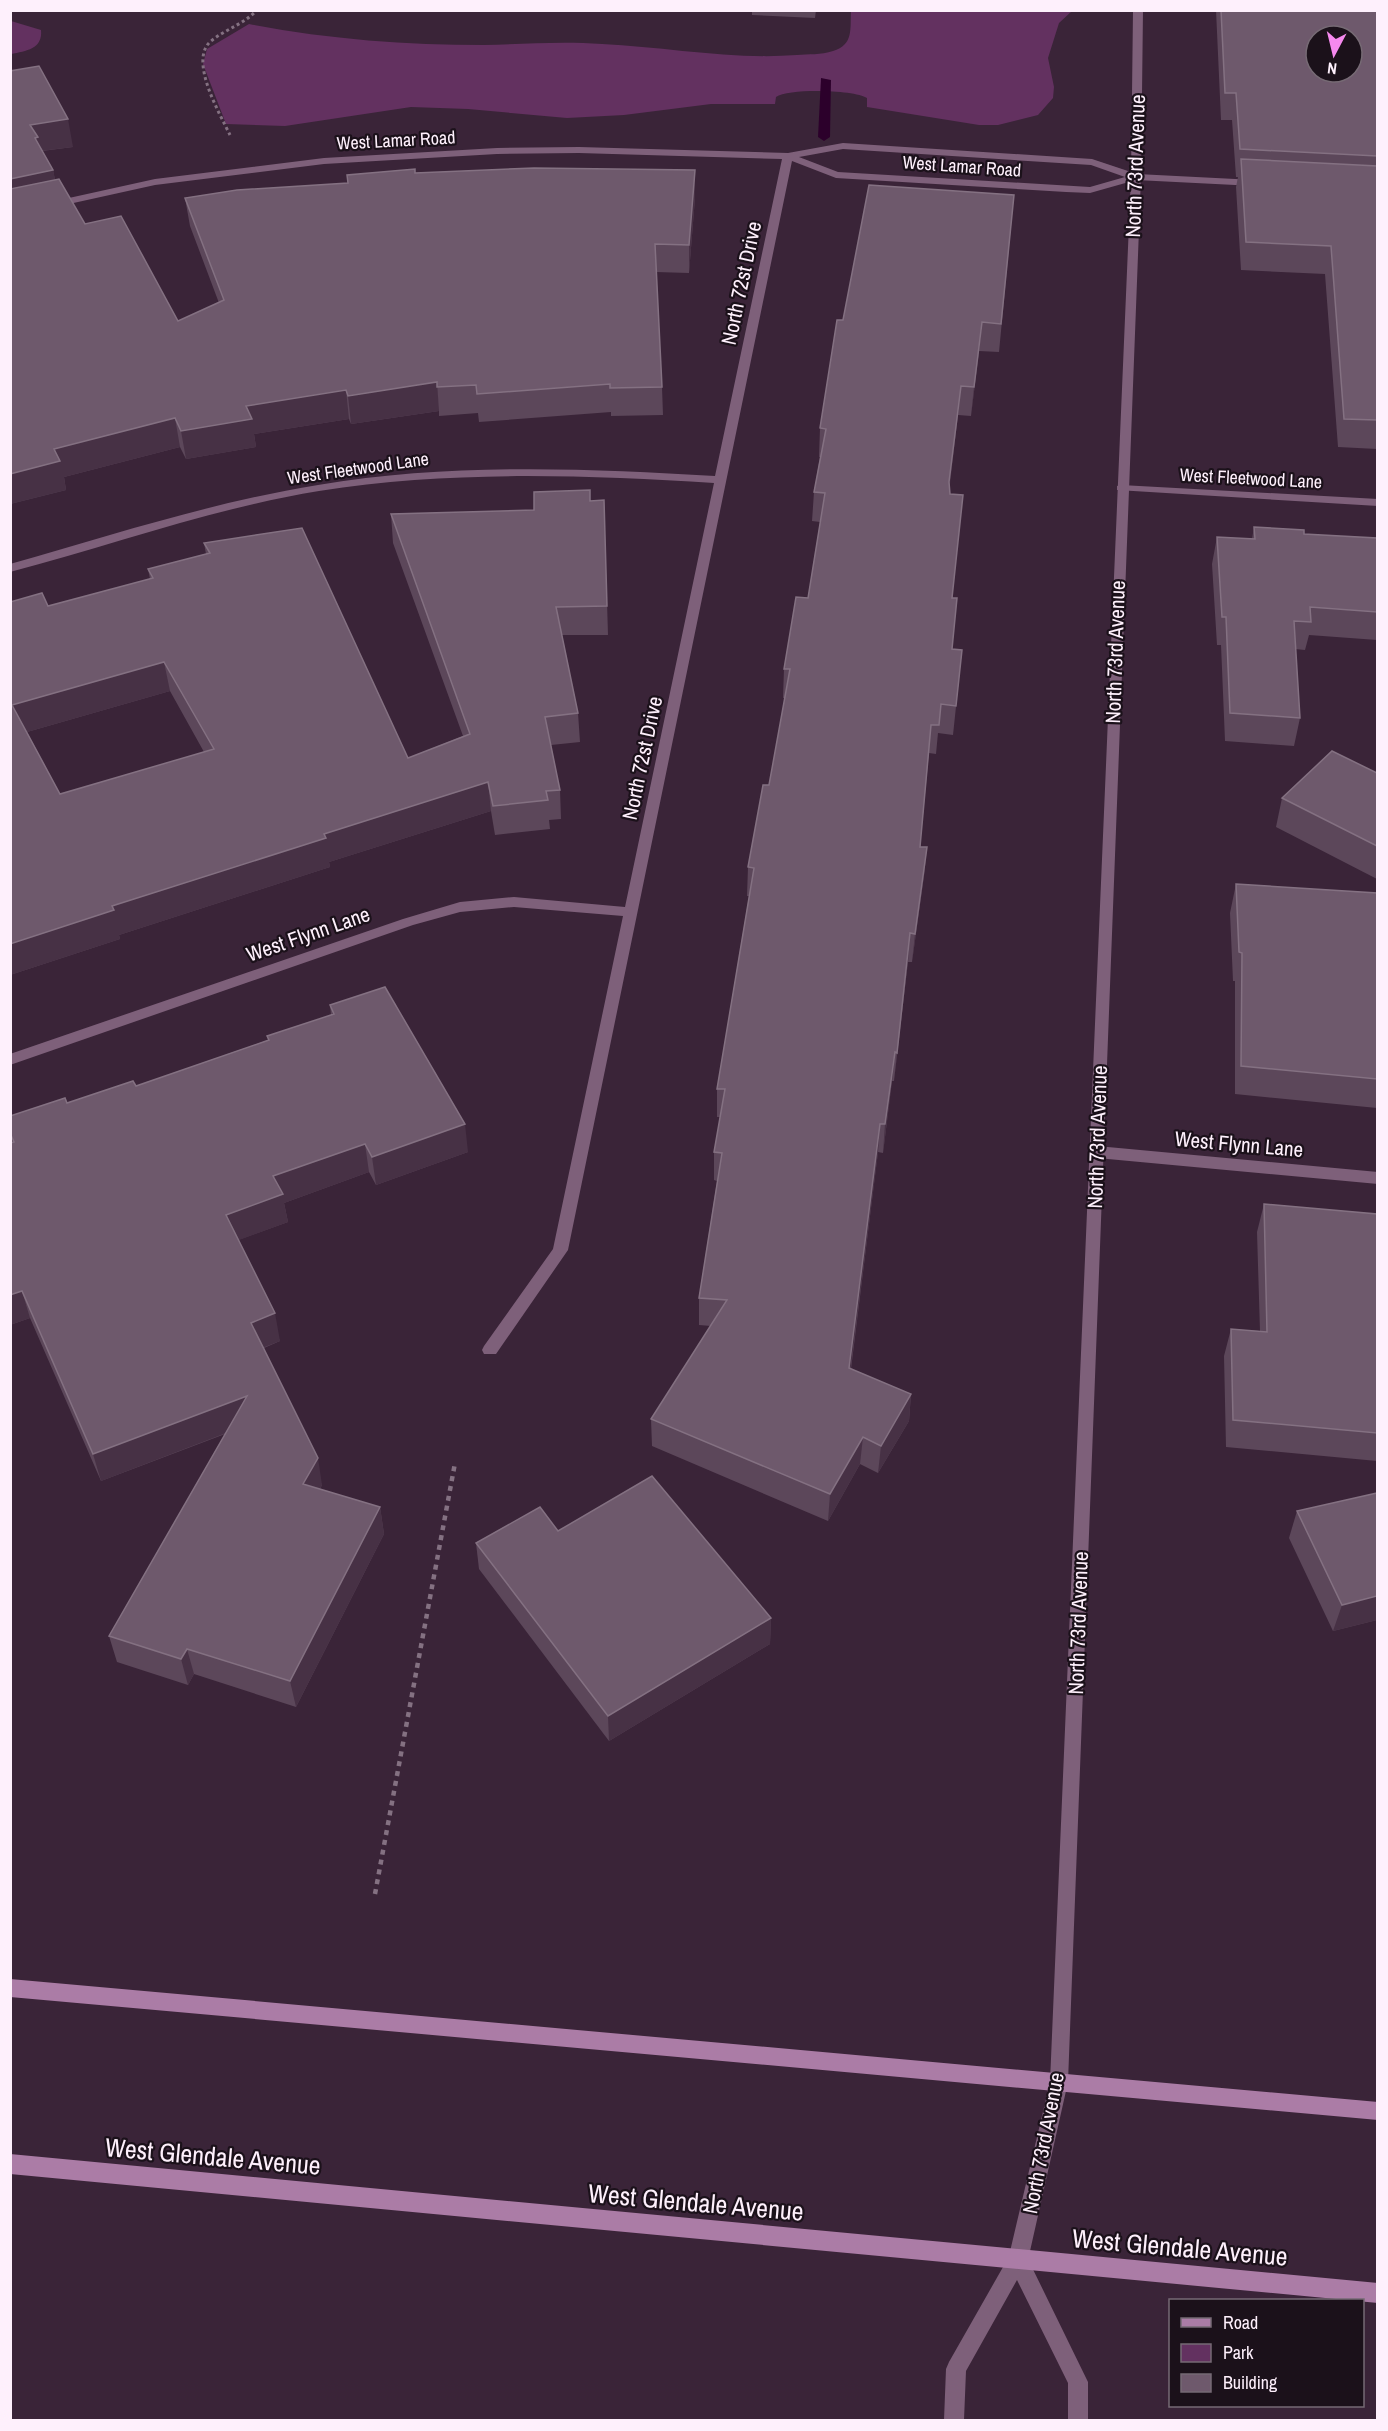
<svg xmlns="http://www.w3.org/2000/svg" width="1388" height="2431" font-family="'Archivo Narrow',sans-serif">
  <rect width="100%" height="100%" fill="#3a2438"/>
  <!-- green -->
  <g fill="#633160">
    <path d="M851,11H1072L1059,23L1048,58L1054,87L1053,98L1038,115L998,125H979L867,107V98C855,90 789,88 776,97L775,104H711L624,115L567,118L468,109L411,107L285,126L226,124L203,64L207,49L249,24C326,39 405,45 484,45C523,44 562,41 602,44C666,47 732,60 797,55C808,54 821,55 833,51C854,45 850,28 851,11Z"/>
    <path d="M11,21L41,30C43,49 26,51 11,54Z"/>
  </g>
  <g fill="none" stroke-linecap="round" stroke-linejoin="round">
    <!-- stream -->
    <polygon fill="#2c002b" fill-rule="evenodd" points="821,78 831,80 830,137 824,141 818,137"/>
    <!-- path-far1 -->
    <path stroke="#847182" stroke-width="3" stroke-dasharray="3 3" stroke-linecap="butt" d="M230,135C220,114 188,60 211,41C226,29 244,24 257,10"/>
    <!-- path -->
    <polyline stroke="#847182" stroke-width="4.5" stroke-dasharray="5 5" stroke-linecap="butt" points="375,1894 455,1463"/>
    <!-- minor -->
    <g fill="#7e607a" fill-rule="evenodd">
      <path d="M843,143L1092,159L1137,174L1255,180L1260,183L1255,186L1136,180L1090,193L1066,192L836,178L792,161L568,1250L496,1354H484L482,1350L484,1346L553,1249L623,916L514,907L460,912L413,925L10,1065V1054L403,919L460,902L514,897L625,907L714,483C582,475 450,470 319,491C214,508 113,545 10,572V564C112,535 213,502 318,485C449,463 583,468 715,476L782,159L579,153L497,154L324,164L155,185L10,217V211L155,179L324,158L497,148L579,147L788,153ZM843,149L1091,165L1125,177L1090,187L838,172L799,157Z"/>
      <polygon points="1121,485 1378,499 1378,506 1117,490 1117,486"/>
      <polygon points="1097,1146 1378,1172 1378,1184 1097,1158 1090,1152"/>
      <polygon points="1018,2250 1025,2253 1088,2382 1088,2420 1068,2420 1068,2383 1017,2280 966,2371 964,2420 944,2420 946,2369 949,2362 1011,2253"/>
    </g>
    <!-- tertiary -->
    <polygon fill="#7e607a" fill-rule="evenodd" points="1133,10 1143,10 1141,177 1068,2082 1028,2260 1025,2267 1018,2270 1011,2267 1008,2260 1050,2082 1131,177"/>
    <!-- secondary -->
    <g fill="#ab7ca6" fill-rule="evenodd">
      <polygon points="10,1979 1378,2102 1378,2120 10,1997"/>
      <polygon points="10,2154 1378,2283 1378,2303 10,2174"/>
    </g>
  </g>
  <!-- wall -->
  <g fill="#5c475a" fill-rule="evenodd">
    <polygon points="748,10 816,10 815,18 752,15 752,11"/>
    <polygon points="1216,10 1377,10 1377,449 1338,447 1325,274 1241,270 1236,187 1238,177 1236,177 1232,120 1221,120"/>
    <polygon points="10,71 73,147 42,151 53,170 55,180 85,224 178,321 219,303 190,226 185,198 348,183 415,173 695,170 695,198 689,273 656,272 662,387 663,415 611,416 611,412 479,422 478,413 439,416 439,411 351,424 349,419 254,434 256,447 186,459 180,447 64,477 66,490 10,504"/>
    <polygon points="1014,195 999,352 979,351 971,416 958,415 949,489 953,598 952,649 962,650 953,735 938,733 936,754 929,753 920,847 927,847 924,876 912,962 908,962 894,1081 892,1081 883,1153 878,1152 851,1369 911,1394 909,1421 878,1473 860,1464 828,1521 652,1446 651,1419 711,1326 699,1325 699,1298 717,1181 714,1180 714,1152 720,1117 717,1117 717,1089 749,896 747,896 748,867 769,785 785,698 783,698 784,669 808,598 820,522 812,521 814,492 820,457 819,457 820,428 843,320"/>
    <path d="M604,500L608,635H562L578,713L580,742L551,745L560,790L561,819L549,820L550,829L495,835L491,811L329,862L330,867L119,935L120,939L10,975V602L48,606L150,579L148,569L206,554L204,543L408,758L463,736L393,543L391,514L534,510L590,501ZM170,691L204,752L60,794L27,732Z"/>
    <polygon points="1254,527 1304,534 1377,538 1377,640 1309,635 1305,650 1295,649 1300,718 1294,746 1225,741 1221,645 1217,645 1212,564 1217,537 1252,539"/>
    <polygon points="1377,773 1377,879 1276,827 1282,798"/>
    <polygon points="1236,884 1377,893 1377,1108 1235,1094 1235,981 1233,981 1230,913"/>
    <polygon points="330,1005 468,1152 376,1185 369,1172 284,1203 288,1222 238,1240 280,1341 264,1348 322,1485 320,1489 380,1507 384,1534 296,1707 194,1674 188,1685 117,1662 109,1636 225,1434 101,1481 30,1318 10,1325 10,1116 136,1086 268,1040 267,1036 331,1015"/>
    <polygon points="1264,1204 1377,1214 1377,1461 1226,1447 1224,1356 1231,1329 1260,1331 1257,1232"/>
    <polygon points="1377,1493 1377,1620 1333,1631 1289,1538 1297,1511"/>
    <polygon points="558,1531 771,1618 770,1644 609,1741 479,1569 476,1543"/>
  </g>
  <!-- shaded-wall -->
  <g fill="#473145">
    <polygon points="68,119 73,147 40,151 43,165 30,125"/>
    <polygon points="53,170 59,198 10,209 10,179"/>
    <polygon points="695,170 695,198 689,273 689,245"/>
    <polygon points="982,322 979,351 971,416 974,387"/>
    <polygon points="437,382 439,411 351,424 348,396"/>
    <polygon points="961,386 958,415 947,511 949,482"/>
    <polygon points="346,390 349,419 254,434 256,447 186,459 181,431 246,406"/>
    <polygon points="175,418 180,447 64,477 66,490 10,504 10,474 54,449"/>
    <polygon points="164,662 170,691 20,734 12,705"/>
    <polygon points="488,782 491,811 329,862 330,867 119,935 120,939 10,975 10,944 112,906 324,834"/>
    <polygon points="927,847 924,876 912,962 915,934"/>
    <polygon points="910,933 908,962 894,1081 897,1053"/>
    <polygon points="895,1052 892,1081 883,1153 885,1124"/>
    <polygon points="465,1124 468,1152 376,1185 372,1157"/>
    <polygon points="880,1124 878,1152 847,1396 849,1368"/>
    <polygon points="365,1144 369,1172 284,1203 288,1222 231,1243 226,1215 273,1176"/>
    <polygon points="22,1291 30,1318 10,1325 10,1295"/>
    <polygon points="275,1313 280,1341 257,1350 251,1323"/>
    <polygon points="911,1394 909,1421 878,1473 881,1446"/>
    <polygon points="247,1396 252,1423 101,1481 93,1454"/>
    <polygon points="863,1437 860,1464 828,1521 830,1494"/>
    <polygon points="318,1458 322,1485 308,1511 303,1484"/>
    <polygon points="380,1507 384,1534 296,1707 290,1681"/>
    <polygon points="1377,1596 1377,1620 1333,1631 1342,1605"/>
    <polygon points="771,1618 770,1644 609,1741 608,1716"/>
    <polygon points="187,1649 194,1674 188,1685 181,1659"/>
  </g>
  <!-- building -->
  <g fill="#6e596c" stroke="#847182" stroke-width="1.5" fill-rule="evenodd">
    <path d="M1221,10H1377V156L1240,149L1236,93H1225ZM1316,36H1352V72H1316Z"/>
    <polygon points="39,66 68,119 30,125 38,137 35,138 53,170 10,179 10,71"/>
    <polygon points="1241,159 1377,166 1377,420 1344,419 1331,246 1246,242"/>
    <polygon points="534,168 695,170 689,245 655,244 662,387 610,388 610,384 477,394 476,385 437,387 437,382 348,396 346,390 246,406 252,419 181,431 175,418 54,449 60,461 10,474 10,189 59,179 85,224 121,216 178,321 224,300 185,198 237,190 348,183 347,175 415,169 415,173"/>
    <polygon points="869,185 1014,195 1001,324 982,322 974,387 961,386 949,482 950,494 963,495 952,598 957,598 952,649 962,650 956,706 941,704 939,725 931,725 920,847 927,847 915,934 910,933 897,1053 895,1052 885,1124 880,1124 849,1368 911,1394 881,1446 863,1437 830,1494 651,1419 727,1300 699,1298 722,1153 714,1152 725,1089 717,1089 754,868 748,867 763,785 769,785 790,669 784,669 796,597 808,598 825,493 814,492 826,429 820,428 837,320 843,320"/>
    <path d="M590,490V501L604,500L607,606L556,607L578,713L545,717L560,790L546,791L548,800L493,806L488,782L324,834L326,838L112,906L114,910L10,944V602L42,593L48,606L153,578L148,569L210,553L204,543L302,528L408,758L470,734L391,514L534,510V492ZM164,662L214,749L60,794L12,705Z"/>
    <polygon points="1254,527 1304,530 1304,534 1377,538 1377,612 1310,607 1311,622 1294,621 1300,718 1230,713 1226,617 1222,617 1217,537 1255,539"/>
    <polygon points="1332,751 1377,773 1377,846 1282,798"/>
    <polygon points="1236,884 1377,893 1377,1079 1241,1066 1242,953 1239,952"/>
    <polygon points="385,987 465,1124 372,1157 365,1144 273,1176 283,1194 226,1215 275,1313 251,1323 318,1458 303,1484 380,1507 290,1681 187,1649 181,1659 109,1636 247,1396 93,1454 22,1291 10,1295 10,1143 14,1142 10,1133 10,1116 65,1098 67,1103 133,1081 136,1086 269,1040 267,1036 334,1014 330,1005"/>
    <polygon points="1264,1204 1377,1214 1377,1433 1233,1420 1231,1329 1267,1332"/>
    <polygon points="652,1476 771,1618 608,1716 476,1543 540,1507 558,1531"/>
    <polygon points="1377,1493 1377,1596 1342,1605 1297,1511"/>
  </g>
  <g text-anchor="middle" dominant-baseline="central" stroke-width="4.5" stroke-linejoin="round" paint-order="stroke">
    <!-- far-street labels -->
    <g font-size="18" fill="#fef0fc" stroke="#1b111a">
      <text transform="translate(396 140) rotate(-3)">West Lamar Road</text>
      <text transform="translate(962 166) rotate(4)">West Lamar Road</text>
      <text transform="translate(358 468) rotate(-8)">West Fleetwood Lane</text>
      <text transform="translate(1251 478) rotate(3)">West Fleetwood Lane</text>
    </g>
    <!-- street labels -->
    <g font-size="21" fill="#fef0fc" stroke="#1b111a">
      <text transform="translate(1135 166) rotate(-88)">North 73rd Avenue</text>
      <text transform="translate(741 283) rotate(-78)">North 72st Drive</text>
      <text transform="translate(1115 652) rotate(-88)">North 73rd Avenue</text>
      <text transform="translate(642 758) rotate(-78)">North 72st Drive</text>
      <text transform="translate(308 934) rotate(-19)">West Flynn Lane</text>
      <text transform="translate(1097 1137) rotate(-88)">North 73rd Avenue</text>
      <text transform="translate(1239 1144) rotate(5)">West Flynn Lane</text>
      <text transform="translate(1078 1623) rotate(-88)">North 73rd Avenue</text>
      <text transform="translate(1043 2143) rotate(-79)">North 73rd Avenue</text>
    </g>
    <!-- near-street labels -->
    <g font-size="26" fill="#fef0fc" stroke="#1b111a">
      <text transform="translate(213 2156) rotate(5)">West Glendale Avenue</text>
      <text transform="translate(696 2202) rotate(5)">West Glendale Avenue</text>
      <text transform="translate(1180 2247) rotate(5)">West Glendale Avenue</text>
    </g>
  </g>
  <!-- border -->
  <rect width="1388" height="2431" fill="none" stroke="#fef0fc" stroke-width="24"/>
  <!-- legend -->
  <rect x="1169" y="2299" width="195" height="108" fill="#1b111a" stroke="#766a74" stroke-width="1.5"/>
  <rect x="1181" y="2318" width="30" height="9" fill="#ab7ca6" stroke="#766a74" stroke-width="1.5"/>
  <text x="1223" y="2329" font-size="18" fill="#fef0fc">Road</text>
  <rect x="1181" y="2344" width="30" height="18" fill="#633160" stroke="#766a74" stroke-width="1.5"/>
  <text x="1223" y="2359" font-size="18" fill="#fef0fc">Park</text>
  <rect x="1181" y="2374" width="30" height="18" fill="#6e596c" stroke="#766a74" stroke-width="1.5"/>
  <text x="1223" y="2389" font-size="18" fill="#fef0fc">Building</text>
  <!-- north arrow -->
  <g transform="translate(1334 54) rotate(187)"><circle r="28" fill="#1b111a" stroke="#766a74" stroke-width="1.5"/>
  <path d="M0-4.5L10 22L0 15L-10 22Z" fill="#f689ee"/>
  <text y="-9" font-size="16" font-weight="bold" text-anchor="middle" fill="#fef0fc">N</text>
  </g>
</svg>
